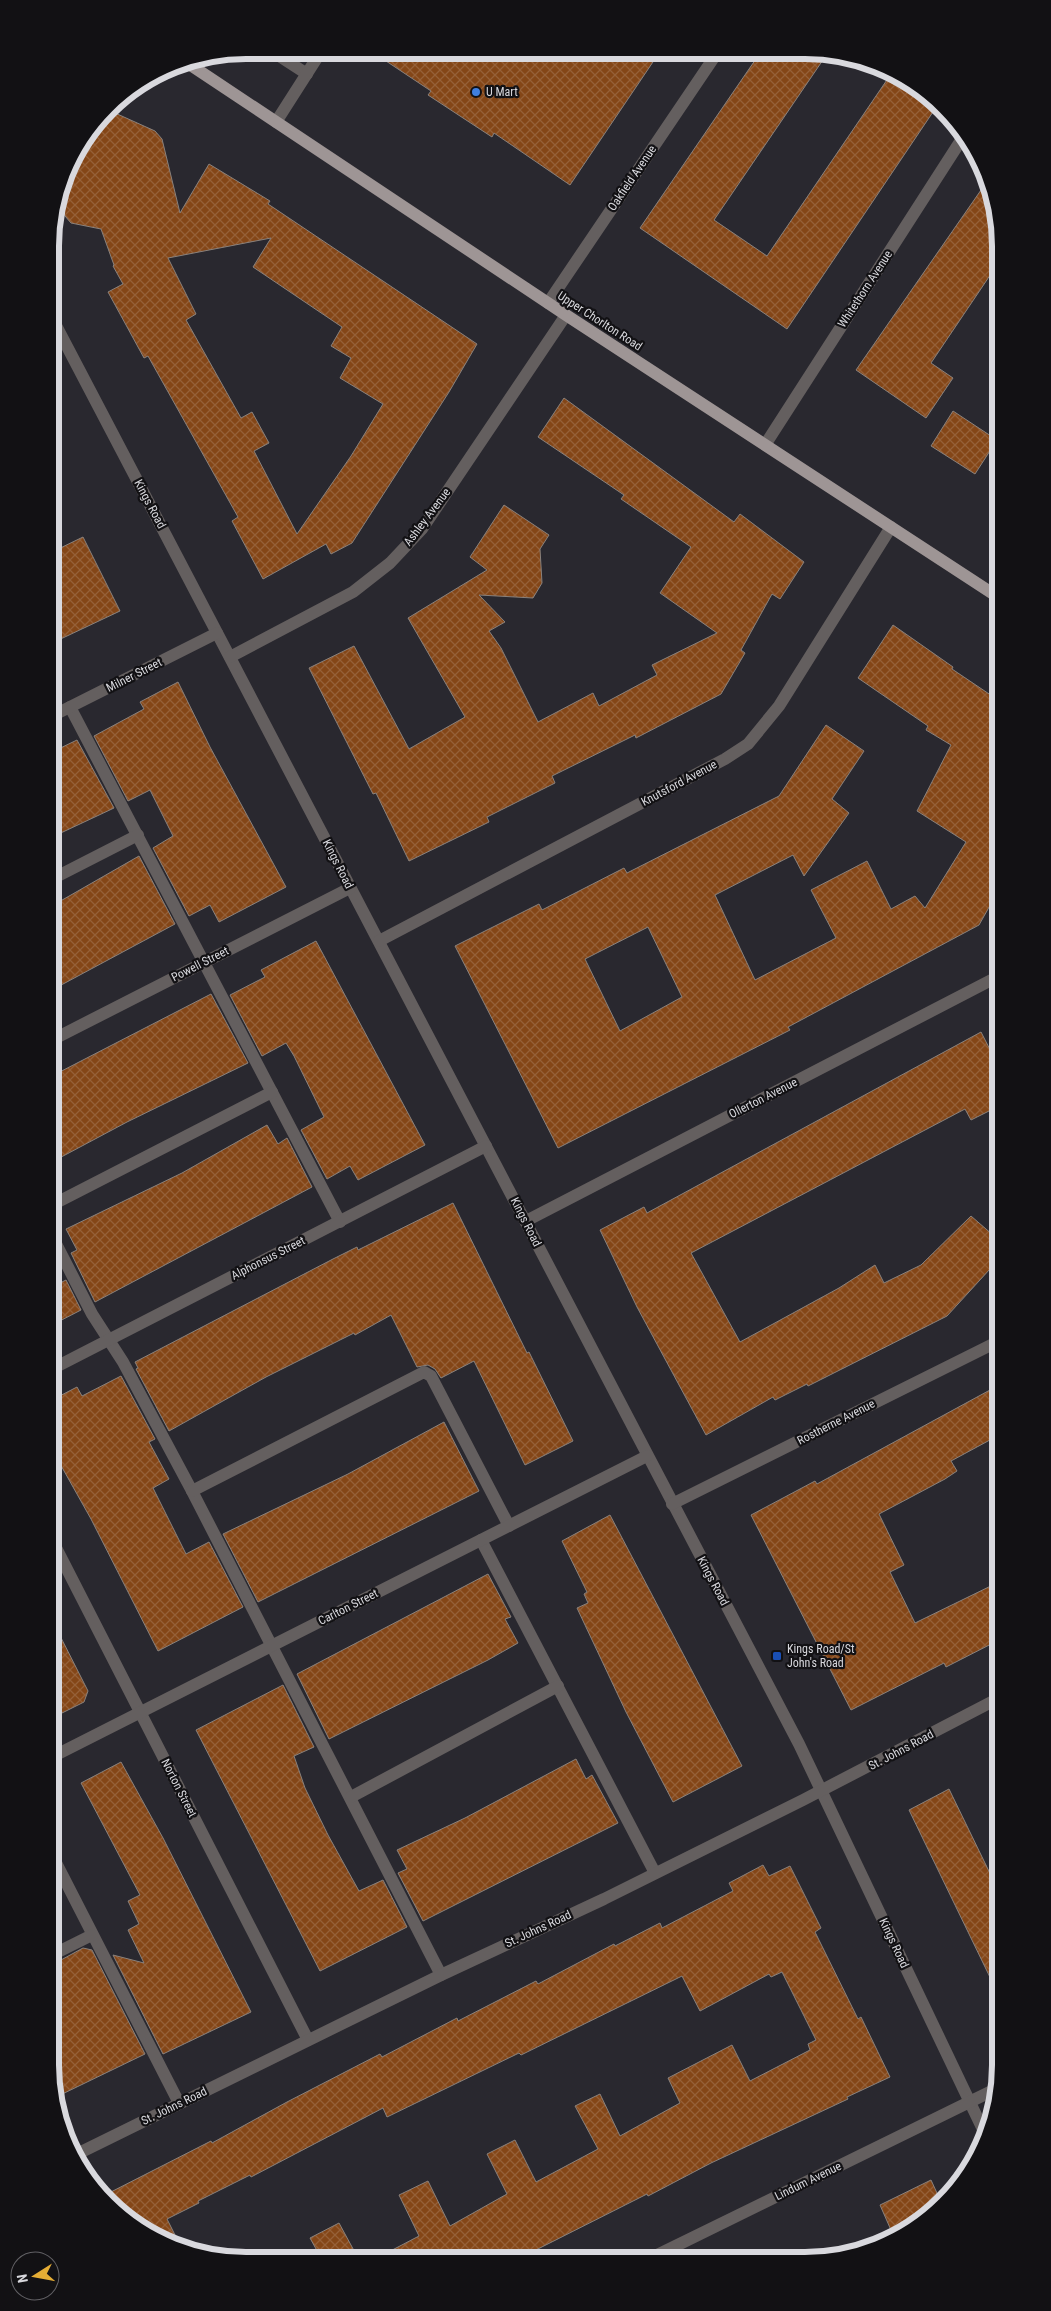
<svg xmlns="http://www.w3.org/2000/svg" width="1051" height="2311" font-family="'Roboto Condensed',sans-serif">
  <defs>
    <pattern id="building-cross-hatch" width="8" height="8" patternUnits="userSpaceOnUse" patternTransform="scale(1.25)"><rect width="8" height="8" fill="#844617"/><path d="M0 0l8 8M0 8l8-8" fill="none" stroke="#956038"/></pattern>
  </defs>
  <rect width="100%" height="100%" fill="#29282f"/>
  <!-- building -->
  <g fill="url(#building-cross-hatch)" stroke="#89817c" fill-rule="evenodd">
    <polygon points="371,51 455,51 659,53 570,185 494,133 492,137 428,95 431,91"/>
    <polygon points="760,53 827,54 714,220 767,256 893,71 939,103 787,329 640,228"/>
    <path d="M115,113L155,131L162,139L180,213L209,164L270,201L268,204L477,344L449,392L352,543L331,554L326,544L263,579L232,521L238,517L148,356L144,358L108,292L123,284L113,266L114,265L101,229L71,223L65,216L59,201L70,159L84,141ZM271,238L253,267L342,327L331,346L351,358L340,378L383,404L351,456L297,534L254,451L269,443L252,412L241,418L186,320L196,314L168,258Z"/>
    <polygon points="988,180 994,195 1001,259 931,363 953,378 926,418 856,370"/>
    <polygon points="564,398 734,522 740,514 804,562 780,599 772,594 741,650 745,653 721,694 636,738 635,735 552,776 555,783 487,817 489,822 409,861 376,793 373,794 309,668 354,646 409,749 465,717 408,618 487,570 470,557 504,505 549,535 540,549 542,583 533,598 479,595 505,622 489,631 501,648 538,722 593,693 599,706 657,675 652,665 717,633 660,593 691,547 621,499 624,495 538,437"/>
    <polygon points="953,411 997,440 975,474 931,446"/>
    <polygon points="83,537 120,611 50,644 50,553"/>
    <path d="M893,625L953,667L952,669L1001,702V886L979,925L788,1027L790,1030L558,1148L455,946L539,904L542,910L624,868L627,873L779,796L826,725L864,751L832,799L849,813L804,876L793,855L715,895L755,980L836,938L811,890L867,861L891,909L915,896L925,908L966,842L917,811L951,745L926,730L928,726L858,678ZM648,927L682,997L620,1031L585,959Z"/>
    <polygon points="178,682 210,747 286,887 219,922 210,905 189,916 153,848 173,836 150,790 128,801 94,736 144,709 140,702"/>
    <polygon points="77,740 114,808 50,838 50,753"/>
    <polygon points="139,856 175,924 50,991 50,907"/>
    <polygon points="316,941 425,1145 358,1180 350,1166 327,1179 301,1130 324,1117 294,1056 286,1043 262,1056 230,995 265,977 261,970"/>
    <polygon points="211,994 248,1063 127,1122 50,1163 50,1077"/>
    <polygon points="981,1032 1001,1071 1001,1105 971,1120 965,1109 691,1253 740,1342 839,1288 875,1265 884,1283 921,1265 971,1216 1001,1242 1001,1257 947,1316 808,1386 807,1384 775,1400 773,1397 706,1435 637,1307 600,1230 644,1207 647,1213"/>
    <polygon points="267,1125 278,1144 287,1138 312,1187 95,1302 71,1253 77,1250 66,1229 182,1173"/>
    <polygon points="453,1203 527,1353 529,1352 573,1441 525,1465 474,1361 441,1378 435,1369 428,1365 417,1367 391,1315 355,1335 354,1333 266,1377 169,1431 136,1369 138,1368 135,1362 333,1259 357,1247 358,1250"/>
    <polygon points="66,1280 81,1310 50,1326 50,1288"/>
    <polygon points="121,1376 155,1439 149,1442 169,1479 153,1488 186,1554 209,1542 243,1607 158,1651 91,1519 50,1446 50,1401 77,1387 82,1396"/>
    <polygon points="990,1390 1001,1409 1001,1434 951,1461 957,1471 945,1479 879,1514 904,1565 890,1572 915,1623 1001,1581 1001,1639 946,1667 944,1663 851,1710 751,1515 815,1481 817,1484"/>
    <polygon points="444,1422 479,1491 258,1602 223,1534 348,1474"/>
    <polygon points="610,1515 742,1766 673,1802 626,1712 577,1608 588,1603 584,1594 587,1592 562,1541"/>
    <polygon points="488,1574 511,1617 505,1619 518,1643 488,1660 329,1739 297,1674"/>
    <polygon points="50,1616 88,1691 84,1702 50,1719"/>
    <polygon points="283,1685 314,1747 294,1756 305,1788 328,1835 359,1891 383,1880 407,1927 320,1971 196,1730"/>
    <polygon points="576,1759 586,1779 592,1775 618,1823 423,1921 398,1873 407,1869 397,1850 465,1818"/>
    <polygon points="121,1762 163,1838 251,2012 163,2054 113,1955 144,1963 128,1930 139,1924 128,1901 140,1895 81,1783"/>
    <polygon points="949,1789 1001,1896 1001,2000 909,1810"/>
    <polygon points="763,1865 769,1876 790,1866 821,1928 815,1932 858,2019 861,2017 890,2077 847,2097 848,2099 711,2163 648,2196 647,2194 518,2259 377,2258 419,2236 399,2195 428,2181 450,2226 507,2194 487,2154 515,2140 536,2182 598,2149 575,2106 600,2094 620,2136 680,2103 668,2078 732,2045 750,2081 810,2050 808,2044 816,2040 782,1972 771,1977 769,1974 700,2011 682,1976 521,2055 519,2053 387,2117 383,2108 251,2177 250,2175 198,2201 199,2203 167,2219 182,2249 159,2241 116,2212 103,2196 211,2141 212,2143 287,2102 380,2054 382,2057 457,2018 458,2021 536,1981 538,1984 614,1944 615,1946 660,1923 662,1928 733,1891 729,1883"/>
    <polygon points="83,1948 92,1950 145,2054 54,2098 50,2066 50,1966"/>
    <polygon points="931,2180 942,2204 914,2228 894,2237 880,2205"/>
    <polygon points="339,2223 358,2258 321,2258 310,2238"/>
  </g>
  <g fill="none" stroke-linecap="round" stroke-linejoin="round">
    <!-- minor -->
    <g stroke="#645f5f" stroke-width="12">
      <polyline points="270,50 307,74"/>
      <polyline points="276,122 322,50"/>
      <polyline points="548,303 717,53"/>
      <polyline points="50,314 799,1744 987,2138"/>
      <polyline points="765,445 965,134"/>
      <polyline points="230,657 353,592 390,563 422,529 566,315"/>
      <polyline points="70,707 340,1222"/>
      <polyline points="50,717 217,633"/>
      <polyline points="50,880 138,835"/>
      <polyline points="379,941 725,759 748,744 779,706 891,527"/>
      <polyline points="50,1041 350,888"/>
      <polyline points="50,1206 272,1092"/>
      <polyline points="526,1221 1001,975"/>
      <polyline points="50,1232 92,1314 123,1362 192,1491 441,1975"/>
      <polyline points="50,1370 486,1146"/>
      <polyline points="192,1491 424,1372 431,1376 509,1526"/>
      <polyline points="672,1504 1001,1340"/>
      <polyline points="50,1536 308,2040"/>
      <polyline points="481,1540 655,1873"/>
      <polyline points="50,1758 647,1456"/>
      <polyline points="351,1797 558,1686"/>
      <polyline points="50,1851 179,2103"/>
      <polyline points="50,1956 92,1935"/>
      <polyline points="73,2156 441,1975 604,1899 803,1800 1001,1697"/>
      <polyline points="647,2260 998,2088"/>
    </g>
    <!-- major -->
    <polyline stroke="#9e9595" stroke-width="12" points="186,62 566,315 1001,599"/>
  </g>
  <!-- markers -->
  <circle fill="#3f7fe0" stroke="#121114" stroke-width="2" cx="476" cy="92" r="5"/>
  <rect fill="#1a4fb4" stroke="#121114" stroke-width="2" x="772" y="1651" width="10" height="10" rx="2.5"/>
  <g text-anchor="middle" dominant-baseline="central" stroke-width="4.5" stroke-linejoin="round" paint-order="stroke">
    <!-- poi labels -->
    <g font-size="12" fill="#d9d9de" stroke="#121114" text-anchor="start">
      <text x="486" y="92">U Mart</text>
      <text x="787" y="1649">Kings Road/St<tspan x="787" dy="14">John's Road</tspan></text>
    </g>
    <!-- street labels -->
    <g font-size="12" fill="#d9d9de" stroke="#121114">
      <text transform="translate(632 178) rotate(-56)">Oakfield Avenue</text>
      <text transform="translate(865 289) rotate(-57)">Whitethorn Avenue</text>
      <text transform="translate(600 321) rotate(33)">Upper Chorlton Road</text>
      <text transform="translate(150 504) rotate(62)">Kings Road</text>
      <text transform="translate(427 517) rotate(-53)">Ashley Avenue</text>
      <text transform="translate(134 675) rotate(-27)">Milner Street</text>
      <text transform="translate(679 783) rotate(-28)">Knutsford Avenue</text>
      <text transform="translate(338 864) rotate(63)">Kings Road</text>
      <text transform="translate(200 964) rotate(-27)">Powell Street</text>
      <text transform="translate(763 1098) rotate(-27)">Ollerton Avenue</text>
      <text transform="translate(526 1222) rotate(63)">Kings Road</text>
      <text transform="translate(268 1258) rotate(-27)">Alphonsus Street</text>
      <text transform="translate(836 1422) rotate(-27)">Rostherne Avenue</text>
      <text transform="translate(713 1581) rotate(62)">Kings Road</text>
      <text transform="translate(348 1607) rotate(-27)">Carlton Street</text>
      <text transform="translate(901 1750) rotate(-28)">St. Johns Road</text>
      <text transform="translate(179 1788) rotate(63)">Norton Street</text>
      <text transform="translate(538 1929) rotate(-25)">St. Johns Road</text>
      <text transform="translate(894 1943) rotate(65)">Kings Road</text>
      <text transform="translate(174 2106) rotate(-26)">St. Johns Road</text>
      <text transform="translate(808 2181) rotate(-26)">Lindum Avenue</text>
    </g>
  </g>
  <!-- crop -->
  <path d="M0 0H1051V2311H0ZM246 59H805A187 187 0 0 1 992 246V2065A187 187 0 0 1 805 2252H246A187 187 0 0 1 59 2065V246A187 187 0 0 1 246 59Z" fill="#121114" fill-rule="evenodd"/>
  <path fill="none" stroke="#d9d9de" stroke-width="6" d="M246 59H805A187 187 0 0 1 992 246V2065A187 187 0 0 1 805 2252H246A187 187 0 0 1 59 2065V246A187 187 0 0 1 246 59Z"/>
  <!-- north arrow -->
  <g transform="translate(35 2276) rotate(259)"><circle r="24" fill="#121114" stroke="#626165"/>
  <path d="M0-4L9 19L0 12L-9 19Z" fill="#e5ad35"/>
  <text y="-8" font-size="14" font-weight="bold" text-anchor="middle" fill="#d9d9de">N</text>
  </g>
</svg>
